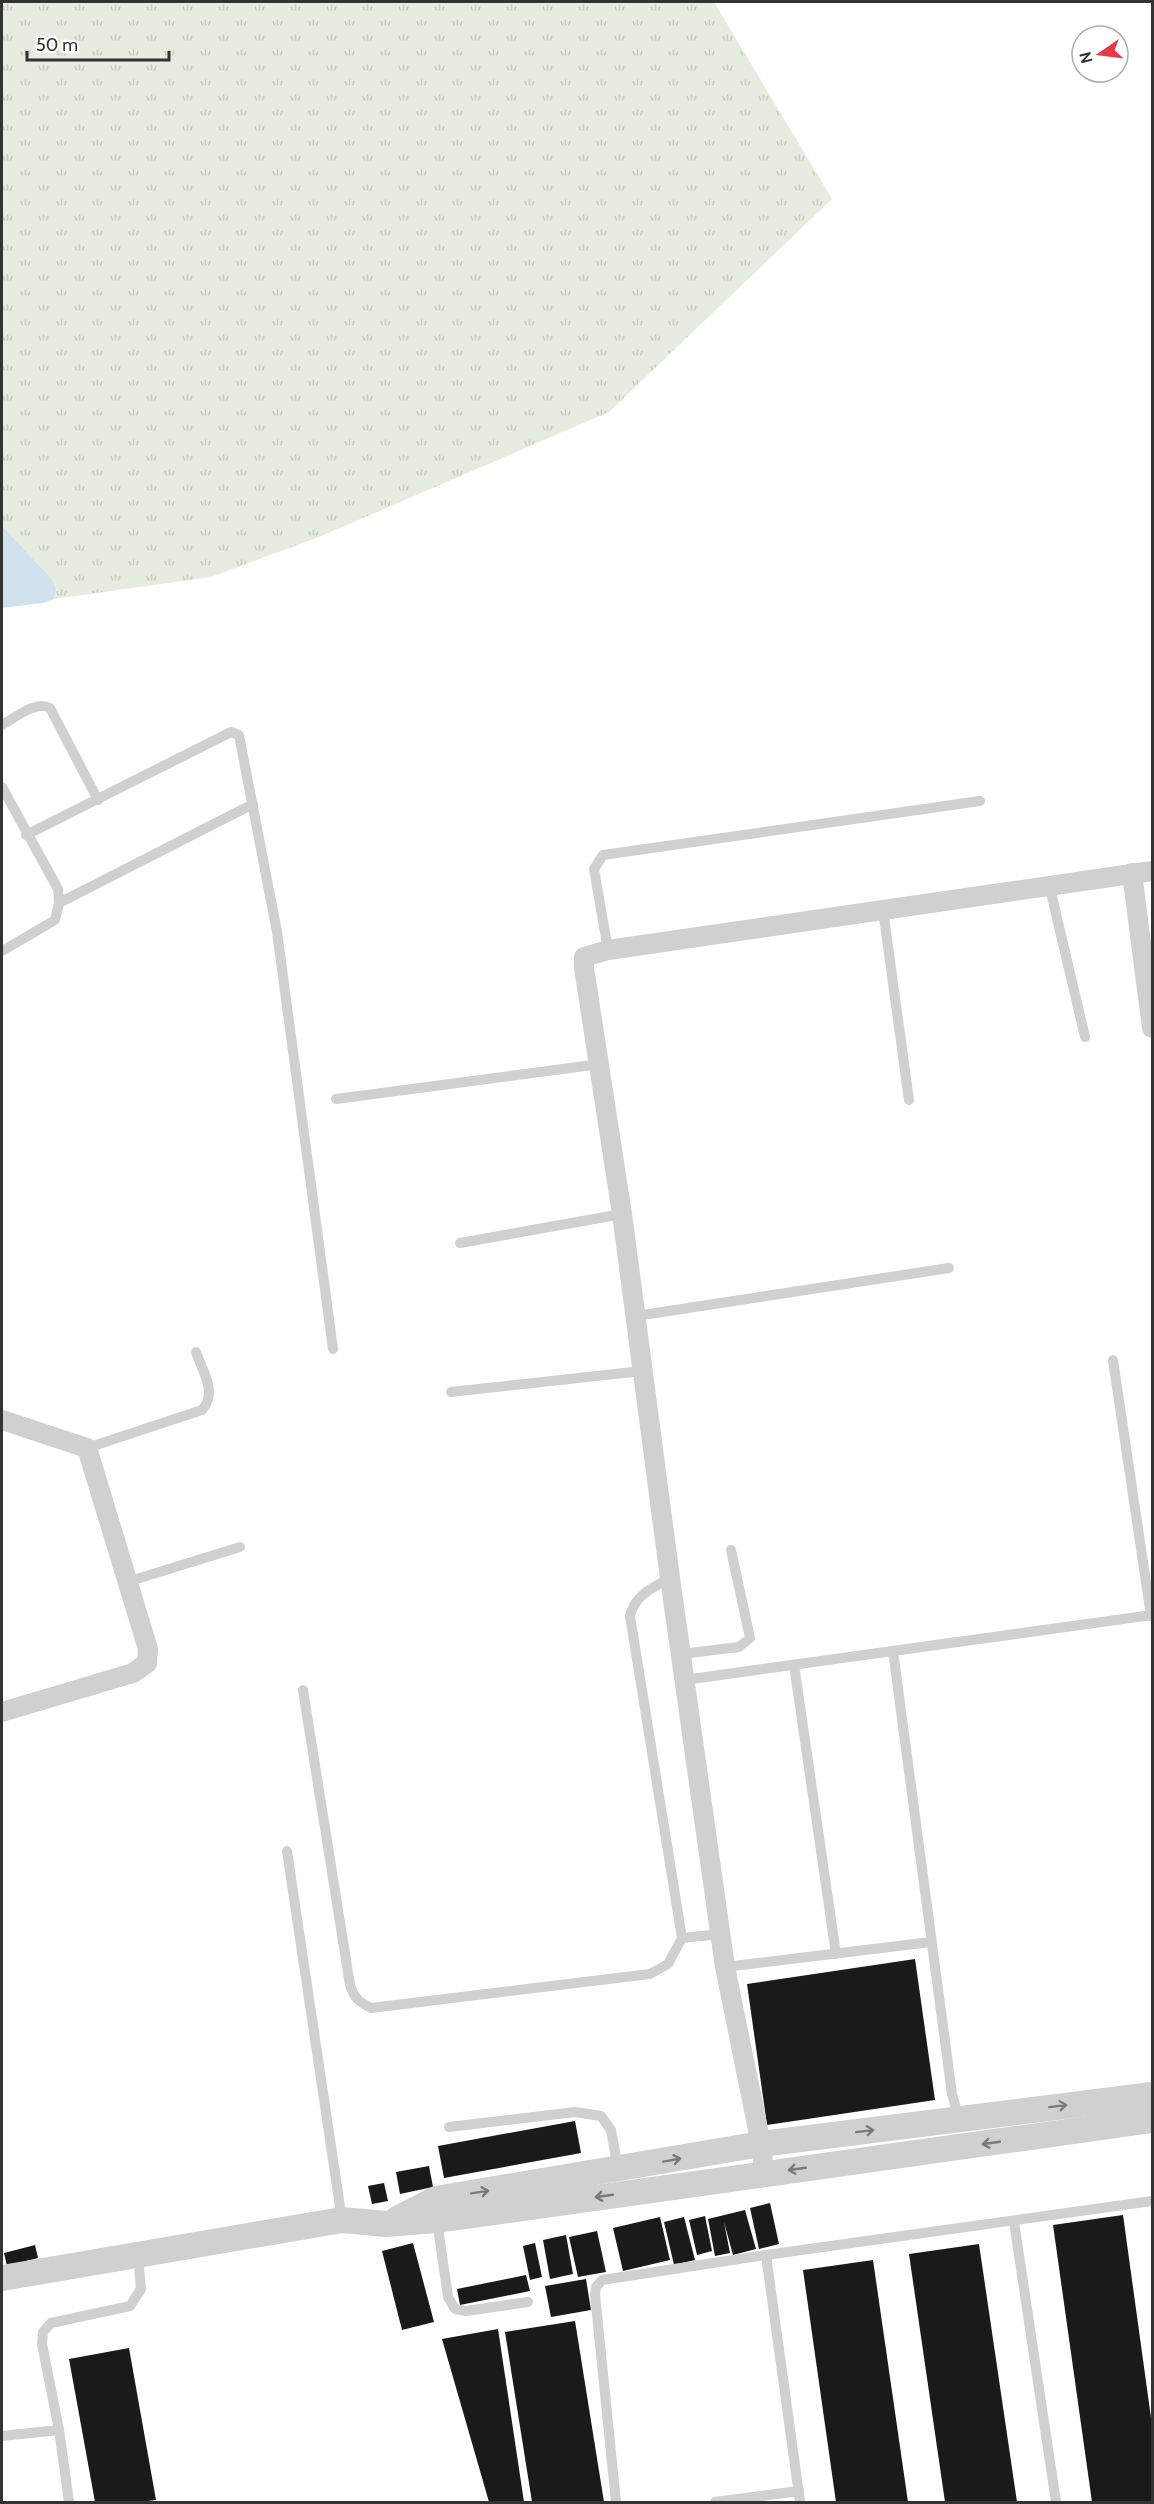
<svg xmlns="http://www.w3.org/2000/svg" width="1154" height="2504" font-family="Cabin,sans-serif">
  <defs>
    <pattern id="grass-tufts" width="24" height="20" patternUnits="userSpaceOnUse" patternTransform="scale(1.5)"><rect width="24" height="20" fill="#e6ecdf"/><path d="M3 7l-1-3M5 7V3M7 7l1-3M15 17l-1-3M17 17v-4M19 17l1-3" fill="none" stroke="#c6cbc0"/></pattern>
  </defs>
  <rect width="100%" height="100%" fill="#fff"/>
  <!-- grass -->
  <polygon fill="url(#grass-tufts)" points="2,2 714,2 832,199 609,412 319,537 211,577 54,599 56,589 52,579 2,526"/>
  <!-- water -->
  <polygon fill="#cfe2ee" points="2,526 52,579 56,589 54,599 43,603 2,608"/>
  <!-- building -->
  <g fill="#1a1a1a">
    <polygon points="915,1959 935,2100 767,2125 747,1984"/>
    <polygon points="575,2121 581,2153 444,2178 438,2146"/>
    <polygon points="429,2166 433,2187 400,2194 396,2172"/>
    <polygon points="384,2183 388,2201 372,2204 368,2186"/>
    <polygon points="770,2203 779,2244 759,2249 750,2208"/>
    <polygon points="745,2210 756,2249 733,2255 724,2222 730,2253 715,2256 708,2219"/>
    <polygon points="1123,2215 1152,2425 1152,2502 1092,2502 1053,2225"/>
    <polygon points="705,2216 712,2251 697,2255 689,2220"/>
    <polygon points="660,2217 670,2260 623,2271 613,2228"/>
    <polygon points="684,2217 695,2260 674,2265 664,2222"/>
    <polygon points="597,2231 606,2272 578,2277 569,2237"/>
    <polygon points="566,2235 573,2274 550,2279 543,2240"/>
    <polygon points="413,2243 434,2322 402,2330 382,2251"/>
    <polygon points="535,2243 542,2277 530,2280 523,2246"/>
    <polygon points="979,2244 1017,2502 945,2502 909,2254"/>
    <polygon points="35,2245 38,2258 7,2266 4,2253"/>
    <polygon points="873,2260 908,2502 836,2502 803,2270"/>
    <polygon points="526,2275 530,2291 460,2305 457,2289"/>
    <polygon points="586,2279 591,2310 551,2317 545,2286"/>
    <polygon points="575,2321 604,2502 532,2502 505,2332"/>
    <polygon points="498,2329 524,2502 489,2502 442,2339"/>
    <polygon points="129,2348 156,2500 140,2502 95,2502 69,2359"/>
  </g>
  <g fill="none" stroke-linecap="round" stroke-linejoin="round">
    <!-- service -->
    <g stroke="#d0d0d0" stroke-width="10">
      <path d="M2,725C15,718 35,700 50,708L98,800"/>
      <polyline points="2,787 58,889 59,903 55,920 2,951"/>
      <polyline points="26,835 231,732 239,735 277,932 333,1349"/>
      <polyline points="1049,884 1085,1037"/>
      <polyline points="59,903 253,804"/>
      <polyline points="883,910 909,1100"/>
      <polyline points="608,950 594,869 603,855 980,801"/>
      <polyline points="336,1099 600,1064"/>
      <polyline points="460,1243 622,1214"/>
      <polyline points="636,1316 949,1268"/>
      <polyline points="1113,1360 1151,1616"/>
      <polyline points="451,1392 642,1371"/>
      <path d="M87,1448L202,1410C218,1393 202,1370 196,1352"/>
      <polyline points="127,1582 240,1547"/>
      <polyline points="893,1651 952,2094 959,2119"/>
      <polyline points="681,1654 739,1647 750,1638 731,1550"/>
      <polyline points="794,1665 836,1954"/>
      <polyline points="684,1680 1152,1615"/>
      <path d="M303,1690L350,1985C354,1998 359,2002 371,2008L650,1974L668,1964L682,1938L630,1616C635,1595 652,1588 670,1578"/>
      <polyline points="287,1851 342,2220"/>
      <polyline points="682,1938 721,1934"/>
      <polyline points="725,1967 931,1942"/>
      <polyline points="449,2127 575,2112 601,2116 611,2130 618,2169"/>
      <polyline points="437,2221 448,2297 455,2309 466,2311 528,2302"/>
      <polyline points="1014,2222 1056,2502"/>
      <polyline points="766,2255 800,2502"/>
      <polyline points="2,2436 59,2430"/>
      <polyline points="69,2502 59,2430 42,2344 43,2332 51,2323 130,2306 141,2289 138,2255"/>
      <polyline points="616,2502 595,2295 596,2287 602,2280 766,2255 1152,2201"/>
      <polyline points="715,2502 799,2491"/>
    </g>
    <!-- minor -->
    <g stroke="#d0d0d0" stroke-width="20">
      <polyline points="1132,873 1152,1028"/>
      <polyline points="2,1420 87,1448 148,1649 147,1663 133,1673 2,1712"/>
      <polyline points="764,2173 761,2144 725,1967 670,1578 622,1214 584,968 584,957 608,950 1152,871"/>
    </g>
    <!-- tertiary -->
    <g stroke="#d0d0d0" stroke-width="26">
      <polyline points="397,2219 436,2199 761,2144 1152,2095"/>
      <polyline points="2,2278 342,2220 386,2224 437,2220 1152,2120"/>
    </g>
  </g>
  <!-- one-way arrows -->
  <defs><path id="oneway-shaft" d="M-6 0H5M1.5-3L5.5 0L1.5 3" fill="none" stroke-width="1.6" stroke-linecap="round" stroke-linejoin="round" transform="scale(1.5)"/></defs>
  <g stroke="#7a7a7a">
    <use href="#oneway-shaft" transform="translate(1058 2106) rotate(-7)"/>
    <use href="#oneway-shaft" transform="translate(865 2131) rotate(-7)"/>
    <use href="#oneway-shaft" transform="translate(991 2143) rotate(172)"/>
    <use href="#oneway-shaft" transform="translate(672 2160) rotate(-10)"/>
    <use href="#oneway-shaft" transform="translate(797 2169) rotate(172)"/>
    <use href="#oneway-shaft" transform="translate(480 2192) rotate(-9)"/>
    <use href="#oneway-shaft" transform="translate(604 2196) rotate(172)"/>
  </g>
  <!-- border -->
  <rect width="1154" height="2504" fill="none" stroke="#333333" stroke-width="6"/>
  <!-- north arrow -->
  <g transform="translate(1100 54) rotate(256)"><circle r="28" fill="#ffffff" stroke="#adadad" stroke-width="1.5"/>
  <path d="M0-4.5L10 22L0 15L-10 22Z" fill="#e63946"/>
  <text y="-9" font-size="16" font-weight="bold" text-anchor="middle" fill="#333333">N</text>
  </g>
  <!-- scale -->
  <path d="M27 51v9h142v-9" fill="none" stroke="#333333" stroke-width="3"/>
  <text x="36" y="51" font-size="18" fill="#333333" stroke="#ffffff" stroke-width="4.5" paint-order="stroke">50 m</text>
</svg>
